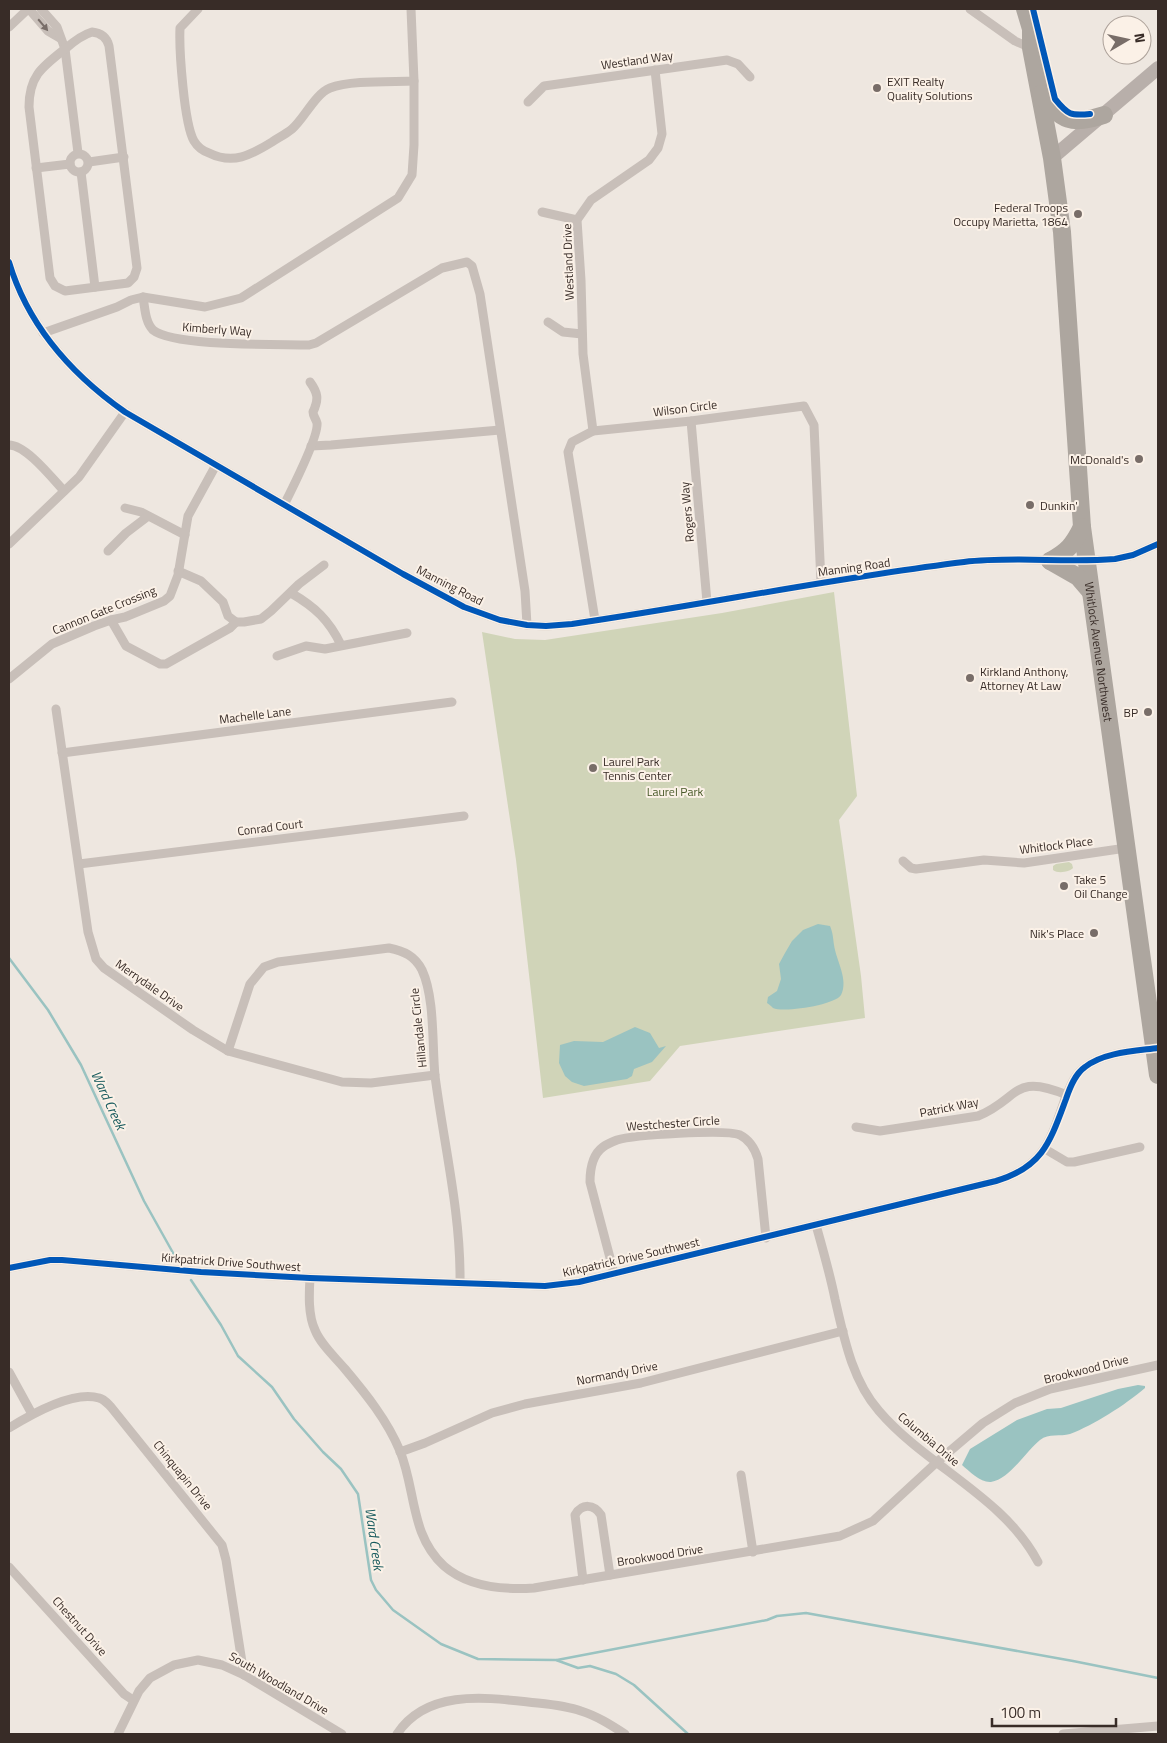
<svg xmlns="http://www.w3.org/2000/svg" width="1167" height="1743" font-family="'Titillium Web',sans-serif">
  <rect width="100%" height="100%" fill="#eee7e0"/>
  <!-- green -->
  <g fill="#d0d4b8">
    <polygon points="834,592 857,796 839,820 861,976 865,1018 680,1046 650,1081 543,1098 516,860 482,632 515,639 545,640 722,613"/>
    <path d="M1069,862L1072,864L1073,868C1069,872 1058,874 1053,870V866L1056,864Z"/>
  </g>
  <!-- water -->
  <g fill="#9ac3c1">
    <path d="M818,924L830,926C833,933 833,938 834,945C836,960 849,980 841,995C835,1005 784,1013 773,1008C771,1006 769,1004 767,1003L768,997L777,991L781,979L779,964L785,953L792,941L803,930Z"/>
    <polygon points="635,1027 650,1033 659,1048 666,1046 652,1062 634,1069 632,1076 627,1079 584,1086 572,1082 565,1076 559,1063 560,1045 574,1041 603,1042"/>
    <path d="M1138,1385L1145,1386V1388C1125,1405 1094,1425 1070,1434C1060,1437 1049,1433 1040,1440C1026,1451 1010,1479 991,1482C981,1483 969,1471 962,1465L970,1449L1017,1420L1047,1409L1061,1408L1118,1389Z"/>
  </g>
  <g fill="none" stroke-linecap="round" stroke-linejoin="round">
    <!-- stream -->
    <g stroke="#9ac3c1" stroke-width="2.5">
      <polyline points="9,958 48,1010 81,1065 144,1201 177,1260"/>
      <polyline points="191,1280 221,1325 238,1356 272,1387 294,1419 323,1452 341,1469 358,1494 371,1580 376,1590 393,1610 441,1644 478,1659 556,1660 578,1668 590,1666 616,1674 634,1685 688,1734"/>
      <polyline points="557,1660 767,1620 777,1616 806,1613 1073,1661 1158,1678"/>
    </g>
    <!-- street -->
    <g stroke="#c8bfb9" stroke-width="9">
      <polyline points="29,9 48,31 60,38"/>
      <polyline points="41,9 57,27 65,49 78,153"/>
      <path d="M198,9L180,28C179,49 184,124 194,141C197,146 203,151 209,153C233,165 251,155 272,142C278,138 286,134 292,129C304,119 315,94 330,88C350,80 392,82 414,81L411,9"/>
      <polyline points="970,9 1015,41 1031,48"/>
      <polyline points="9,27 28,9"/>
      <path d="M92,32C101,33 107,38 109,46L137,268L134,277L128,283L65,291L55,286L50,278L29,107C29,76 42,67 65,49C73,42 82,35 92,32Z"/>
      <polyline points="528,102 544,86 727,60 738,64 750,77"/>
      <circle cx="79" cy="163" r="9"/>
      <polyline points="89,162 124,157"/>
      <polyline points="36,168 70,164"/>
      <polyline points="81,172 95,287"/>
      <polyline points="542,212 577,220"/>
      <path d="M9,262C28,326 71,374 125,412L403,574L464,607L500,620L527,625L546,626L572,624C703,605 833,578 964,562C1014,556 1065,563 1115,559L1133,555L1158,544"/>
      <path d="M143,297C145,308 145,322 153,330C174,347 279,344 309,345L316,343L442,268L467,262L472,266L480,294L525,591L527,625"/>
      <polyline points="548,322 563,332 582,334"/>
      <polyline points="43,333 117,307 131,300 143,297 205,307 241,298 398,198 412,175 414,145 414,81"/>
      <polyline points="691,421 707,602"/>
      <polyline points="593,431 583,354 581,280 577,220 591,200 649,160 658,148 662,134 655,70"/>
      <path d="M9,445C26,445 52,478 64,491"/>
      <polyline points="311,446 331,445 500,430"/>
      <path d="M284,505C291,491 319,436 317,423C316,419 313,416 313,412C319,399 318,393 310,382"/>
      <polyline points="125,508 141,512 185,535"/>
      <polyline points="9,544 79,477 125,412"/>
      <polyline points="108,551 126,533 147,517"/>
      <polyline points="178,571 201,581 223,602 228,616 236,622 244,622 261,619 271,611 299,584 324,565"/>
      <path d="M291,593C315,607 329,620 341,645"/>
      <polyline points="111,620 126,646 160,664 166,664 230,628 236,622"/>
      <polyline points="595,620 568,452 572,442 593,431 691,421 804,406 814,425 821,583"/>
      <polyline points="277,656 306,646 325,649 407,633"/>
      <polyline points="9,679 52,644 94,626 111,620 125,617 164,601 170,596 178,575 188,516 216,465"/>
      <polyline points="56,709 88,932 96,959 104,968 193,1030 228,1051 342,1082 371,1083 435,1075"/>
      <polyline points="62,753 452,702"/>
      <polyline points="903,861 911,868 916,869 984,860 1024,863 1126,848"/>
      <polyline points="79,864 464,816"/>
      <path d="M228,1051L250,984L264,967L278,962L389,948C404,951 415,956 422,970C435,998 432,1045 435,1076C444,1145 461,1214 460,1283"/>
      <path d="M856,1127L880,1131L978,1116C1020,1099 1012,1072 1067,1095"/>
      <polyline points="1045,1149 1067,1162 1074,1162 1140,1147"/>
      <path d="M816,1225C823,1250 830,1274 835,1299C844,1338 852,1380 879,1411C926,1466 1004,1497 1038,1562"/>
      <path d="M9,1268L50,1260H62L201,1272L310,1278L545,1286L579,1282L996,1181C1043,1167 1050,1142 1065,1099C1070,1087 1074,1075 1085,1067C1104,1052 1135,1051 1158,1048"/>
      <path d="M614,1273L590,1182C590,1169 592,1155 603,1147C607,1144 612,1142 617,1140C633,1135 726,1129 740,1135C750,1140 755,1149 758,1159L766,1238"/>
      <path d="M310,1278C309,1294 308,1315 315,1330C321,1345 335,1357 345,1369C366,1394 387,1420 400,1451C416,1490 410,1535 444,1566C468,1587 504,1590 534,1588L840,1536L873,1521L937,1462L983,1423L1015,1403L1050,1389L1158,1365"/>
      <polyline points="9,1372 32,1414"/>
      <path d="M9,1428C30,1415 73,1390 99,1398C104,1399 107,1403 111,1407L222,1545L226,1560L244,1675"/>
      <polyline points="400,1452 425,1443 492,1413 525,1404 641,1383 843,1331"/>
      <polyline points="741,1475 753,1552"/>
      <polyline points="9,1567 124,1694 133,1700"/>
      <path d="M583,1580L575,1515C582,1503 594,1504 601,1515L610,1575"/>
      <polyline points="118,1734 139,1691 150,1678 174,1665 198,1660 222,1665 244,1675 342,1734"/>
      <path d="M397,1734C426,1690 483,1697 528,1702C545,1704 564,1705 581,1711C597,1716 611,1725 625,1734"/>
      <polyline points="1063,1734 1158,1726"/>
    </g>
    <!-- secondary -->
    <polyline stroke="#b8afaa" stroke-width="14" points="1052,158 1158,68"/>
    <!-- highway -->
    <g stroke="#ada69f" stroke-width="18">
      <path id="s1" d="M1025,9L1031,29V48L1052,158L1062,232L1082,527L1158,1075"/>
      <path d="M1041,94C1062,122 1071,125 1104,115"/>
      <polyline points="1050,561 1078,577 1090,591"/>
      <path d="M1050,561C1068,551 1073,545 1082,527"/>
    </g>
    <defs>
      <g id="cycleway">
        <path d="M1033,9L1055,99C1068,115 1071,116 1090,114"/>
        <path d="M9,262C28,326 71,374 125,412L403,574L464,607L500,620L527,625L546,626L572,624C703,605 833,578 964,562C1014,556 1065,563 1115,559L1133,555L1158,544"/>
        <path d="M9,1268L50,1260H62L201,1272L310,1278L545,1286L579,1282L996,1181C1043,1167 1050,1142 1066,1099C1070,1087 1075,1074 1085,1067C1104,1052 1135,1051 1158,1048"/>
      </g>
    </defs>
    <!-- cycleway casing -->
    <use href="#cycleway" stroke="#fbf1e7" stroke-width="9"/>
    <!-- cycleway -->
    <use href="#cycleway" stroke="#0057b8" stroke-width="6"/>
  </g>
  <!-- one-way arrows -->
  <defs><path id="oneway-solid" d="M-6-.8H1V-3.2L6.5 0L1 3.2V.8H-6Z" transform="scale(1.25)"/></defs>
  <use fill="#796e69" href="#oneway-solid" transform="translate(43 25) rotate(50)"/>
  <!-- markers -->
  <g fill="#786d68" stroke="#fbf1e7" stroke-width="2">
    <circle cx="877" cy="88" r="5"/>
    <circle cx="1078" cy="214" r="5"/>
    <circle cx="1139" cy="459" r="5"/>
    <circle cx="1030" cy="505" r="5"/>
    <circle cx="970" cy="678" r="5"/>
    <circle cx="1148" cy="712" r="5"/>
    <circle cx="593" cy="768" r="5"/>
    <circle cx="1064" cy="886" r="5"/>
    <circle cx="1094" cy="933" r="5"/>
  </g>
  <g text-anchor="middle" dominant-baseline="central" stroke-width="4" stroke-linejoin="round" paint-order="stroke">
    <!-- street labels -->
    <g font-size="12" fill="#382c27" stroke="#fbf1e7">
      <text transform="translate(637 60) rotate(-8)">Westland Way</text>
      <text transform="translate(568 262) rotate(-92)">Westland Drive</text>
      <text transform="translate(217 329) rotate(4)">Kimberly Way</text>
      <text transform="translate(685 408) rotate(-7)">Wilson Circle</text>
      <text transform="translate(687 512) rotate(-95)">Rogers Way</text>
      <text transform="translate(854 567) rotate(-8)">Manning Road</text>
      <text transform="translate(450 585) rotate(27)">Manning Road</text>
      <text transform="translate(104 610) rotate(-22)">Cannon Gate Crossing</text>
      <text stroke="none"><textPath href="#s1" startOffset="648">Whitlock Avenue Northwest</textPath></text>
      <text transform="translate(255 715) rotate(-7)">Machelle Lane</text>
      <text transform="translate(270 827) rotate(-7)">Conrad Court</text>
      <text transform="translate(1056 845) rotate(-7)">Whitlock Place</text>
      <text transform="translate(150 985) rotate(35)">Merrydale Drive</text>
      <text transform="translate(418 1028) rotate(-96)">Hillandale Circle</text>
      <text transform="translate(949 1107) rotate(-11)">Patrick Way</text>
      <text transform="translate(673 1123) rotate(-4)">Westchester Circle</text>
      <text transform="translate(631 1257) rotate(-13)">Kirkpatrick Drive Southwest</text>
      <text transform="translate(231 1262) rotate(4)">Kirkpatrick Drive Southwest</text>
      <text transform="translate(1086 1369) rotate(-14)">Brookwood Drive</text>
      <text transform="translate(617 1373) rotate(-11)">Normandy Drive</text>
      <text transform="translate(929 1439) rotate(40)">Columbia Drive</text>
      <text transform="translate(183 1475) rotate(51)">Chinquapin Drive</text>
      <text transform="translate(660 1555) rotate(-9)">Brookwood Drive</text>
      <text transform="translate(80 1626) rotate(48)">Chestnut Drive</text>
      <text transform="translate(279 1683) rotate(30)">South Woodland Drive</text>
    </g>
    <!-- poi labels -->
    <g font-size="12" fill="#382c27" stroke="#fbf1e7" text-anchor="start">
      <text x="887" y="81">EXIT Realty<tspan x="887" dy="14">Quality Solutions</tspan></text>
      <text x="1068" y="207" text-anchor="end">Federal Troops<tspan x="1068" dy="14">Occupy Marietta, 1864</tspan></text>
      <text x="1129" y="459" text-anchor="end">McDonald's</text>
      <text x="1040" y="505">Dunkin'</text>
      <text x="980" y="671">Kirkland Anthony,<tspan x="980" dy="14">Attorney At Law</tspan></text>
      <text x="1138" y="712" text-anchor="end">BP</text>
      <text x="603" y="761">Laurel Park<tspan x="603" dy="14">Tennis Center</tspan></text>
      <text x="1074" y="879">Take 5<tspan x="1074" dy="14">Oil Change</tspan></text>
      <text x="1084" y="933" text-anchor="end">Nik's Place</text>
    </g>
    <!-- park labels -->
    <g font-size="12" fill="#485928" stroke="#fbf1e7">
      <text x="675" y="791">Laurel Park</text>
    </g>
    <!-- water labels -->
    <g font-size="14" font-style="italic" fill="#185b5e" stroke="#fbf1e7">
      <text transform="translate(109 1100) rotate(65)">Ward Creek</text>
      <text transform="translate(375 1539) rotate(82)">Ward Creek</text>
    </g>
  </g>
  <!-- border -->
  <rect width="1167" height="1743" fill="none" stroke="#382c27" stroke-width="20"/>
  <!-- north arrow -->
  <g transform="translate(1127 40) rotate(81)"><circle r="24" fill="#fbf1e7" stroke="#ada29a"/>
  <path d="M0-4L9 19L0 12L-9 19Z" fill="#786d68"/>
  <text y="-8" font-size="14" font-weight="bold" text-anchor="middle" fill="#382c27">N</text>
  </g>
  <!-- scale -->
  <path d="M992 1718v8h124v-8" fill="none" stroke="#382c27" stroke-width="2.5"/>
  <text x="1000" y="1718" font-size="15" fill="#382c27" stroke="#fbf1e7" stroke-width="4" paint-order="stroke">100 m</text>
</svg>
